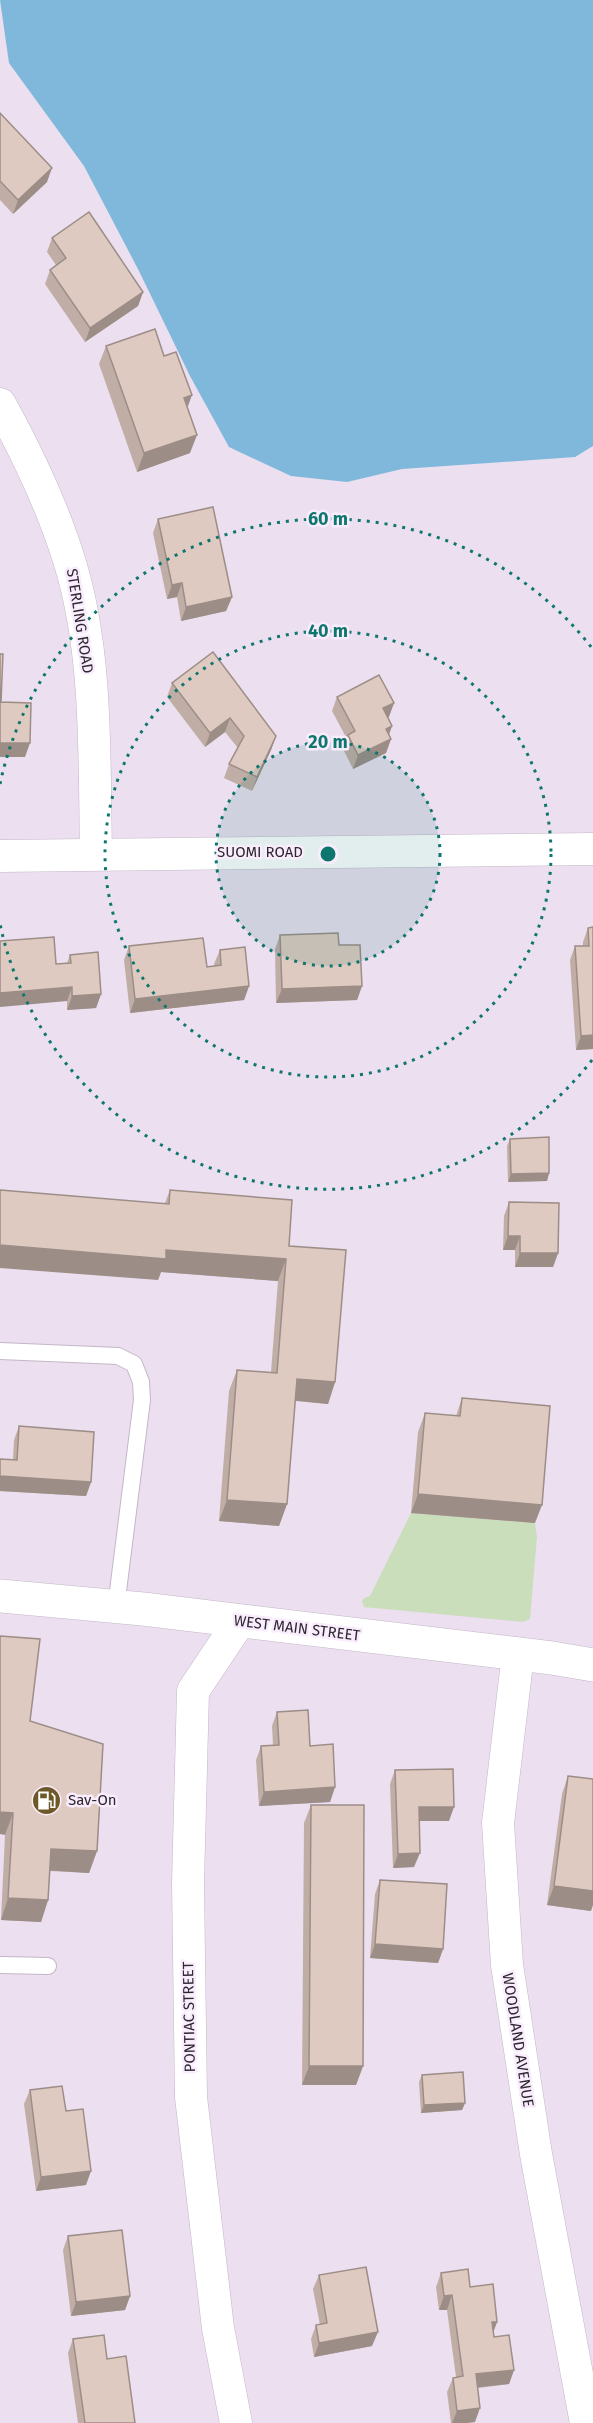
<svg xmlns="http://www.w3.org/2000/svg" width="593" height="2423" font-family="'Fira Sans',sans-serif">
  <rect width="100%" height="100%" fill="#ebdff0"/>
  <!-- green -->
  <polygon fill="#cbdebc" points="411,1513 535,1523 537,1537 530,1619 523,1622 364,1607 362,1601 364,1598 370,1596"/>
  <!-- water -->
  <polygon fill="#7fb8db" points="0,0 593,0 593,446 575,457 402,469 347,482 291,476 229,447 190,376 139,271 84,166 9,63"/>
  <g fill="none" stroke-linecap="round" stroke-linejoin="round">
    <defs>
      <g id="service">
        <polyline points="0,1351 118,1356 134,1364 141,1382 142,1400 116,1607"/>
        <polyline points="0,1965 48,1966"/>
      </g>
      <g id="minor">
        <path d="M0,404C28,455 53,507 70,563C98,654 94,760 96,854"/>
        <polyline points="0,856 593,849"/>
        <polyline points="518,1654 498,1823 507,1965 536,2154 586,2423"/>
        <polyline points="236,2423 218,2328 191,2097 188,1883 193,1691 239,1622"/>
      </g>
      <polyline id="secondary" points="0,1596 143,1609 552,1658 593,1665"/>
    </defs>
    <!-- service casing -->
    <use href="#service" stroke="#c3b7c7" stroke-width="18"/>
    <!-- minor casing -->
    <use href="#minor" stroke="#c3b7c7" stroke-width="33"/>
    <!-- secondary casing -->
    <use href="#secondary" stroke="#c3b7c7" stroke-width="34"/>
    <!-- service -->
    <use href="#service" stroke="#fff" stroke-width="16"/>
    <!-- minor -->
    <use href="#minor" stroke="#fff" stroke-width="32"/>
    <!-- secondary -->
    <use href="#secondary" stroke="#fff" stroke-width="33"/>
  </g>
  <!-- wall -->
  <g fill="#c0aea6">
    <polygon points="0,113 47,182 13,214 0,200"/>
    <polygon points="52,238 143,292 138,306 85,342 45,284 50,270 56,265 47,252"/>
    <polygon points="106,346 164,356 187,408 190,453 137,472 99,364"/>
    <polygon points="158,519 232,597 226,611 181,621 177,597 167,599 153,533"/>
    <polygon points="172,683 276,736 271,750 252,791 224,778 229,764 238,748 225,732 205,747 167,697"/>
    <polygon points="337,697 394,703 388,717 392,726 389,734 391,739 386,753 353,769 343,749 347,739 332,711"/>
    <polygon points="593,927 593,1049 576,1050 570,960 575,946 583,946 583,942 588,928"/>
    <polygon points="280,935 339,945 362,986 357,1000 276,1003 275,949"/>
    <polygon points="129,946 207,967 215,966 214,964 220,950 249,986 244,1000 130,1013 124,960"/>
    <polygon points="70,955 101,994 96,1008 67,1010 67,1001 56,964 67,963"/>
    <polygon points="510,1139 549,1173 547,1181 508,1182 507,1146"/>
    <polygon points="170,1190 289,1246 335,1382 328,1404 295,1401 287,1504 279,1526 219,1521 229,1391 237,1370 271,1372 278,1281 161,1272 158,1280 165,1203"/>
    <polygon points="509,1202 558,1253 553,1267 515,1267 515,1250 503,1250 504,1216"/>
    <polygon points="462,1398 535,1523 411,1513 418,1432 425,1413 456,1416"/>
    <polygon points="19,1426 91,1482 86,1496 0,1491 0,1459 13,1459 14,1440"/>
    <polygon points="277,1712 310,1746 335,1787 330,1802 259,1806 256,1760 261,1746 273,1745 272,1726"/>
    <polygon points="30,1721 97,1851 89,1873 50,1871 48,1900 41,1922 1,1920 5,1835"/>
    <polygon points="395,1770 449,1821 419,1821 414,1867 393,1868 390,1784"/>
    <polygon points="568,1776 591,1911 547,1905 562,1794"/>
    <polygon points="311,1805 363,2066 356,2085 302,2085 304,1823"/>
    <polygon points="380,1880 443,1949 438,1963 370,1958 375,1894"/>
    <polygon points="422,2075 465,2103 462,2110 421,2113 419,2082"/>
    <polygon points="30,2090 66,2111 86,2185 36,2191 24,2104"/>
    <polygon points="68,2236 130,2296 125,2310 71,2316 63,2250"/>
    <polygon points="441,2273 470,2287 497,2322 493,2332 494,2337 514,2370 509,2384 478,2388 475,2422 466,2423 451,2423 447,2392 453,2378 456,2377 447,2310 439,2310 436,2287"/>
    <polygon points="319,2275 372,2346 314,2357 311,2339 316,2325 320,2325 313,2289"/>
    <polygon points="73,2339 107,2359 135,2423 78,2423 68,2353"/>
  </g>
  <!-- shaded-wall -->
  <g fill="#9c8d87">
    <polygon points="52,168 47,182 13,214 18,200"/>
    <polygon points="143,292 138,306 85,342 90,328"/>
    <polygon points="192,395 185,414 184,398"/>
    <polygon points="197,435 190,453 137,472 144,453"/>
    <polygon points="182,583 177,597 167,599 172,585"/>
    <polygon points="232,597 226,611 181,621 186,607"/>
    <polygon points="394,703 389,717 378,722 383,708"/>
    <polygon points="230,718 225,732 205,747 210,733"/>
    <polygon points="392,726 387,740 386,729"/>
    <polygon points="276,736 271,750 252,791 257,777"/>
    <polygon points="391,739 386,753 353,769 358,755"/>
    <polygon points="0,743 30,743 25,757 0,757"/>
    <polygon points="249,986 244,1000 130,1013 135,999"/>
    <polygon points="362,986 357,1000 276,1003 282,989"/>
    <polygon points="72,987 67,1001 0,1007 0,993"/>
    <polygon points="101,994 96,1008 67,1010 72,996"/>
    <polygon points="593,1035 593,1049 576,1050 581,1036"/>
    <polygon points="549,1173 547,1181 508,1182 511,1174"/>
    <polygon points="508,1236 520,1236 515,1250 503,1250"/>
    <polygon points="0,1245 166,1250 286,1259 278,1281 161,1272 158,1280 0,1268"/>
    <polygon points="520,1253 558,1253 553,1267 515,1267"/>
    <polygon points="297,1379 335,1382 328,1404 289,1400"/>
    <polygon points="0,1476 91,1482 86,1496 0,1491"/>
    <polygon points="418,1494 542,1505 535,1523 411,1513"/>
    <polygon points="227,1500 287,1504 279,1526 219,1521"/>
    <polygon points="335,1787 330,1802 259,1806 264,1792"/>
    <polygon points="419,1807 454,1807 449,1821 413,1821"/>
    <polygon points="0,1812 13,1813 5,1835 0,1834"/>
    <polygon points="51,1849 97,1851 89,1873 43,1870"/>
    <polygon points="420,1853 414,1867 393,1868 398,1854"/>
    <polygon points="554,1886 593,1891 593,1905 591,1911 547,1905"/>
    <polygon points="8,1898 48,1900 41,1922 1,1920"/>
    <polygon points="375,1944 443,1949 438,1963 370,1958"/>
    <polygon points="309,2066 363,2066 356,2085 302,2085"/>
    <polygon points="465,2103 462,2110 421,2113 424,2105"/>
    <polygon points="91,2171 86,2185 36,2191 41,2177"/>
    <polygon points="452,2295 447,2310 439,2310 444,2296"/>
    <polygon points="130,2296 125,2310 71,2316 76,2302"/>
    <polygon points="492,2322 497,2322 492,2336"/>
    <polygon points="378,2332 372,2346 314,2357 319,2343"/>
    <polygon points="514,2370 509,2384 471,2388 476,2374"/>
    <polygon points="480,2408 475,2422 466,2423 452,2423 457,2411"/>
  </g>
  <!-- building -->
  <g fill="#dfcac1" stroke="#9c8d87" stroke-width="1.5">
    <polygon points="0,113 52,168 18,200 0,181"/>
    <polygon points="89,212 143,292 90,328 50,270 66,258 52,238"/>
    <polygon points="155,329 164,356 176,352 192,395 184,398 197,435 144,453 106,346"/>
    <polygon points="213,507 232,597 186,607 182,583 172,585 158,519"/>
    <polygon points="213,652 276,736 257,777 229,764 244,736 230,718 210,733 172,683"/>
    <polygon points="0,654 3,654 1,702 31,703 30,743 0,743"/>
    <polygon points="379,675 394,703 383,708 392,726 386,729 391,739 358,755 348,735 355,731 337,697"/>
    <polygon points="593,927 593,1035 581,1036 575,946 589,946 588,928"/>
    <polygon points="338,933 339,945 360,945 362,986 282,989 280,935"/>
    <polygon points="54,937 56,964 71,963 70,955 98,952 101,994 72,996 72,987 0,993 0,941"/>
    <polygon points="203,938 207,967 221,965 220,950 245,947 249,986 135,999 129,946"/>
    <polygon points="549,1137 549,1173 511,1174 510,1139"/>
    <polygon points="0,1190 169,1204 170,1190 292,1200 289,1246 346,1250 335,1382 297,1379 287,1504 227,1500 237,1370 277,1373 286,1259 166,1250 166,1259 0,1245"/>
    <polygon points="509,1202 559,1203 558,1253 520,1253 520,1236 508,1236"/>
    <polygon points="462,1398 550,1406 542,1505 418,1494 425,1413 460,1416"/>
    <polygon points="19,1426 94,1432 91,1482 0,1476 0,1459 17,1460"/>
    <polygon points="0,1636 40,1639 30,1721 103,1744 97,1851 51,1849 48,1900 8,1898 13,1813 0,1812"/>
    <polygon points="308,1710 310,1746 333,1744 335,1787 264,1792 261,1746 279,1745 277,1712"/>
    <polygon points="453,1769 454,1807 419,1807 420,1853 398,1854 395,1770"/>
    <polygon points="568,1776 593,1779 593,1891 554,1886"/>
    <polygon points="311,1805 364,1805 363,2066 309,2066"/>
    <polygon points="380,1880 447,1884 443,1949 375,1944"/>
    <polygon points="463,2072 465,2103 424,2105 422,2075"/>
    <polygon points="62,2086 66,2111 83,2109 91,2171 41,2177 30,2090"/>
    <polygon points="122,2230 130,2296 76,2302 68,2236"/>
    <polygon points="366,2267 378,2332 319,2343 316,2325 327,2323 319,2275"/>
    <polygon points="468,2269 470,2287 493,2284 497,2322 492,2322 494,2337 509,2335 514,2370 476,2374 480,2408 457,2411 453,2378 463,2376 452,2295 444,2296 441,2273"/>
    <polygon points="104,2335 107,2359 126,2356 135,2423 85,2423 73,2339"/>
  </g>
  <!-- distance rings -->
  <circle cx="328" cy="854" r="112" fill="#0f766e" fill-opacity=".12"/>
  <g fill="none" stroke="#0f766e" stroke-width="3" stroke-dasharray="3 6">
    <circle cx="328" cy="854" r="112"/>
    <circle cx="328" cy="854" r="223"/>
    <path d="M592 1060A335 335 0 0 1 0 924M0 784A335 335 0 0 1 592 648"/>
  </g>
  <!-- icons -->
  <defs>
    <symbol id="fuel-disc" viewBox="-11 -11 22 22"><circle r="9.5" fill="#6e5828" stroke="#f9ecfd"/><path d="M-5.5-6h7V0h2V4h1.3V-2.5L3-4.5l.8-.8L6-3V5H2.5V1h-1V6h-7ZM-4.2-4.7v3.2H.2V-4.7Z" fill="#fff"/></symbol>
  </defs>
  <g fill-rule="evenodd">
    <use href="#fuel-disc" x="30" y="1784" width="33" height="33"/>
  </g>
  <g text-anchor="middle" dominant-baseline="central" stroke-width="5" stroke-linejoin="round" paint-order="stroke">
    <!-- street labels -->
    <g font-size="15" fill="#2c282e" stroke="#f9ecfd">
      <text transform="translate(80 621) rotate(81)">STERLING ROAD</text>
      <text x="260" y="852">SUOMI ROAD</text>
      <text transform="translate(297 1628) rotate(7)">WEST MAIN STREET</text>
      <text transform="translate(189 2017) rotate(-91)">PONTIAC STREET</text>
      <text transform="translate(518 2040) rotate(81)">WOODLAND AVENUE</text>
    </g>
    <!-- poi labels -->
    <g font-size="15" fill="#2c282e" stroke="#f9ecfd" text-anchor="start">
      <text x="68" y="1800">Sav-On</text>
    </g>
  </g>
  <circle cx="328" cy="854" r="9" fill="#0f766e" stroke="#f9ecfd" stroke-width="3"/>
  <g font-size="18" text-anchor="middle" font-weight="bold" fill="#0f766e" stroke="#f9ecfd" stroke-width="5" stroke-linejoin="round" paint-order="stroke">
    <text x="328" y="525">60 m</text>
    <text x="328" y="637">40 m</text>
    <text x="328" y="748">20 m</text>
  </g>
</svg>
